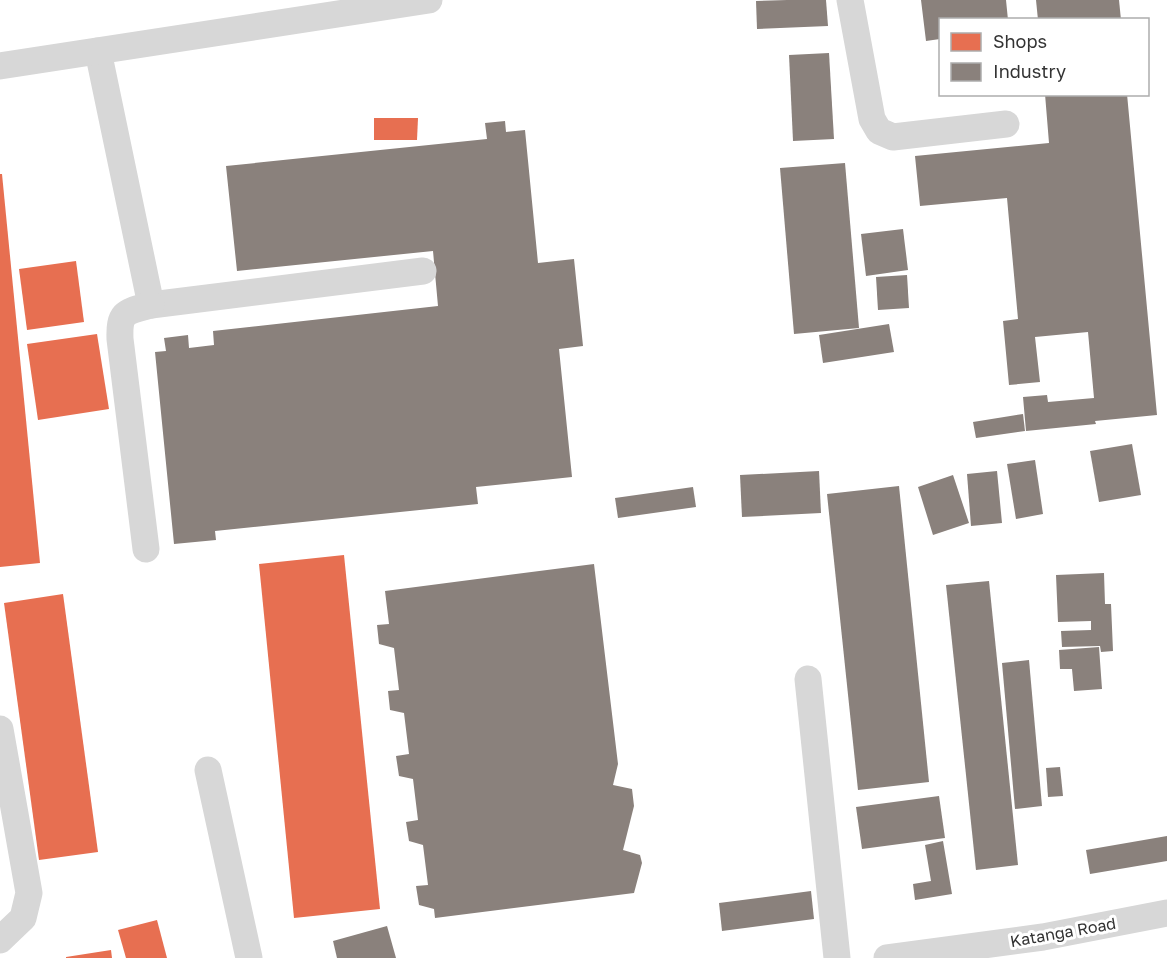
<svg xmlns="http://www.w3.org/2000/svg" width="1167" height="958" font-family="'Golos Text',sans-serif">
  <rect width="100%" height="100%" fill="#fff"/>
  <!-- shops -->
  <g fill="#e76f51">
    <polygon points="374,118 418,118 417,140 374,140"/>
    <polygon points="0,174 2,174 40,563 0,567"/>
    <polygon points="76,261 84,322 27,330 19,269"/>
    <polygon points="97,334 109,409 38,420 27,344"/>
    <polygon points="344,555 380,909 294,918 259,564"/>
    <polygon points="63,594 98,852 39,860 4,603"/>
    <polygon points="157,920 167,958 126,958 118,930"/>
    <polygon points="111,950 112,958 66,958 66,957"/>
  </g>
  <!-- industry -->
  <g fill="#8a817c">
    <polygon points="787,0 826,0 828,26 757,29 756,1"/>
    <polygon points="921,0 1006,0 1008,20 940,20 940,39 926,41"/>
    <polygon points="1036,0 1119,0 1121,20 1038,20"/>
    <polygon points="829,53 834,139 793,141 789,55"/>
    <polygon points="1045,94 1127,94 1157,415 1095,421 1096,424 1026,431 1023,397 1047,395 1048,402 1094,398 1088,332 1035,337 1040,382 1009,385 1003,321 1018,319 1007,198 920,206 915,156 1049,143"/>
    <polygon points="505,121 506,132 525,130 538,263 574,259 583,346 559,349 572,477 476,487 478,504 215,531 216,540 174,544 155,352 166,351 164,338 188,335 189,348 214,345 213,331 438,306 433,251 237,271 226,166 487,139 485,123"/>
    <polygon points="845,163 859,328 794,334 780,168"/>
    <polygon points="903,229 908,270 866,276 861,234"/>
    <polygon points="907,275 909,308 878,310 876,277"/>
    <polygon points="889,324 894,352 823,363 819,335"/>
    <polygon points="1023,414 1025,431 976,438 973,422"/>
    <polygon points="1132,444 1141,495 1099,502 1090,451"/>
    <polygon points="1035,460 1043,514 1016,519 1007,464"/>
    <polygon points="819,471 821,513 742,517 740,475"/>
    <polygon points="997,471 1002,523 971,526 967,474"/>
    <polygon points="953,475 969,523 933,535 918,487"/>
    <polygon points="899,486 929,782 858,790 827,494"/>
    <polygon points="693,487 696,507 618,518 615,498"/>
    <polygon points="594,564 618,764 613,785 632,789 634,806 623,850 640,855 642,863 634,893 435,918 434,909 419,905 416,886 428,885 423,845 409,841 406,822 418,820 413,779 399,776 396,756 409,754 404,713 390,710 388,691 399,690 394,648 379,644 377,625 389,624 385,591"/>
    <polygon points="1104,573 1105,604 1111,604 1113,651 1101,652 1100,646 1062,647 1061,631 1091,630 1091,621 1058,622 1056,575"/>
    <polygon points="989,581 1018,865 976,870 946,585"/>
    <polygon points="1099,647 1102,689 1074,691 1072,669 1060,669 1059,650"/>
    <polygon points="1029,660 1042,806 1015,809 1002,663"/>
    <polygon points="1060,767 1063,796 1048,797 1046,768"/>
    <polygon points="939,796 945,838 862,849 856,807"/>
    <polygon points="1167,836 1167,861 1090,874 1086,850"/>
    <polygon points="943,841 952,894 915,900 913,884 931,881 925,845"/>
    <polygon points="811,891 814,919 722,931 719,903"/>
    <polygon points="387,926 396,958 337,958 333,941"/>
  </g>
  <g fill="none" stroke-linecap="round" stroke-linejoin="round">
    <!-- minor -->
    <g stroke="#d7d7d7" stroke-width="27">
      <polyline points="850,0 872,119 879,131 893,137 1006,124"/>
      <polyline points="98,51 151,305 423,271"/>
      <polyline points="0,66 429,0"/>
      <path d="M146,549L120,339C119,311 126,312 151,305"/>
      <polyline points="808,679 837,958"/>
      <polyline points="0,729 29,893 23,918 0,940"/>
      <polyline points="208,770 249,958"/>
      <polyline points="887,958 1043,937 1167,913"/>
    </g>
  </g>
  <g text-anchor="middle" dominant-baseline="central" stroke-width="6" stroke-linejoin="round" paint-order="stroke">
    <!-- street labels -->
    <g font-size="16" fill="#333" stroke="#fff">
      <text transform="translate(1063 932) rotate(-10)">Katanga Road</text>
    </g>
  </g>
  <!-- legend -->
  <rect x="939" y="18" width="210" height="78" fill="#ffffff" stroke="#adadad" stroke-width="1.5"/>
  <rect x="951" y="33" width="30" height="18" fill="#e76f51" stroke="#adadad" stroke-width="1.5"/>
  <text x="993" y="48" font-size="18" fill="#333333">Shops</text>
  <rect x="951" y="63" width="30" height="18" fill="#8a817c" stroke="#adadad" stroke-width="1.5"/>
  <text x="993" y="78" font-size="18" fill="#333333">Industry</text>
</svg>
